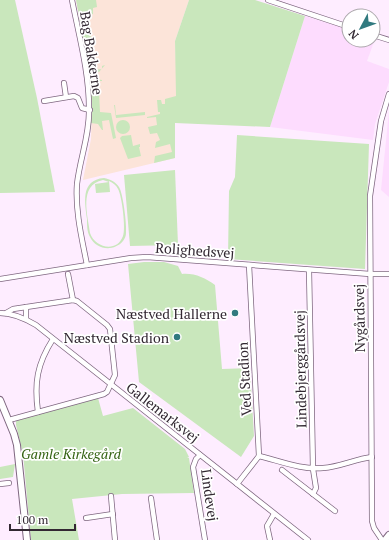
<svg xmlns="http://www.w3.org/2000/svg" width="389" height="540" font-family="'PT Serif',serif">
  <rect width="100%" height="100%" fill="#feedff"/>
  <!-- commercial -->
  <polygon fill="#fce4d9" points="76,0 189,0 175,41 179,123 175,123 175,158 83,180 91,139 92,106 89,70"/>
  <!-- built -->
  <g fill="#fddcfe">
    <polygon points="305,16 349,30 349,40 373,40 373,38 375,39 367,61 389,69 389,82 375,124 373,140 270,127"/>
    <polygon points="389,111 389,197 381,190"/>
  </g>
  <!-- green -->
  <g fill="#c9e7bc" fill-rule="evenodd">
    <polygon points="0,0 15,0 37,98 55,192 0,193"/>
    <polygon points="76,0 96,0 97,7 93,8 93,14 89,15 91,39 88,40 90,59 93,59 93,70 102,69 102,66 105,65 99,72 93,72 89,70"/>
    <polygon points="189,0 255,0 305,16 270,127 175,123 175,158 154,163 155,156 172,152 170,144 155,148 156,142 160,140 157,133 150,134 148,127 157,125 156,117 147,118 147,117 160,114 160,112 158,112 157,100 161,100 162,104 165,104 165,99 176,96 175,41"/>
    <polygon points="96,79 102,80 102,81 98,81 98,87 97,87 97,91 99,91 100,112 111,113 116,138 113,139 109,120 102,121 103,130 102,130 98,124 91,123 92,106 90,83"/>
    <polygon points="114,105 115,105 116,115 145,112 145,115 116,118"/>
    <circle cx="123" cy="127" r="7"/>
    <polygon points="131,135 133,146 140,144 140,147 139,147 141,156 128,159 120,138 122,136"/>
    <polygon points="237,135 369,144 365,269 228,259 229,191 235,177"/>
    <polygon points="175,170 178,245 130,246 124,175"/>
    <path d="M104,178C110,179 116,182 119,187C123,193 127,225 126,233C126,236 125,238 123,241C114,252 96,250 90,237C87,232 87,225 87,219C85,203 80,180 104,178ZM103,180L109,182L95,184L96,193L110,192L109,181C113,183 116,185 118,189C122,196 126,229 123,236C117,253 95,248 90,233C88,216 78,185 103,180Z"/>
    <path d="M144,262H164L178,266L182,274C195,273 205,278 215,285L222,369L250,368L254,436L241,457L139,382L128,264Z"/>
    <polygon points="98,398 103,416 133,408 185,449 189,457 187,458 189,458 194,493 122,494 72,499 79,540 31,540 23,454 16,425 16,421 27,417"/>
    <polygon points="15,464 13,477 0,479 0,467"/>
  </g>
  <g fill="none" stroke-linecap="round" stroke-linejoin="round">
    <defs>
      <g id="street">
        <path d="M72,0C79,36 89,72 89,108C90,134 80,158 77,184C75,211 82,239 87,265"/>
        <polyline points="268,0 349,27"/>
        <polyline points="373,35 389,40"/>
        <polyline points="64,83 66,97"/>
        <polyline points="44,101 74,96 78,98 82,108 90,110"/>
        <polyline points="309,270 313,469 316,488 313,494"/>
        <polyline points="68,274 73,300"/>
        <polyline points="0,279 131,258 147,257 370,274 389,274"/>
        <path d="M0,313C13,313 24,318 36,325L308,540"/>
        <polyline points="6,313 13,309 73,300 77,301 107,325 110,329 115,375 107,392 104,394 9,420"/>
        <polyline points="26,319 26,307"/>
        <path d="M38,412C34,383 37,364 53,339"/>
        <polyline points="200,455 196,459 193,467 205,540"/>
        <path d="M259,456C280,461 301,470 323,468C340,467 355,459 372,457"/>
        <polyline points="282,470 335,511"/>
        <polyline points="0,484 9,483"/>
        <polyline points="237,484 259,456 249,265"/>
        <polyline points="111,496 115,540"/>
        <polyline points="151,498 157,540"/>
        <polyline points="86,518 113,514"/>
        <polyline points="270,540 267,526 274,514"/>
        <polyline points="382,540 374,528 372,521 370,196 381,121 389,94"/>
      </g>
      <g id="secondary">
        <polyline points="0,400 14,434 17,445 27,540"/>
        <polyline points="385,540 389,535"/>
      </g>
    </defs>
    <!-- street casing -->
    <use href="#street" stroke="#7f6780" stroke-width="6"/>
    <!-- secondary casing -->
    <use href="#secondary" stroke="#7f6780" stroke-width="8"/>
    <!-- street -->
    <use href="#street" stroke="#fff" stroke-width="4.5"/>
    <!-- secondary -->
    <use href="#secondary" stroke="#fff" stroke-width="6"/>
  </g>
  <!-- markers -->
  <g fill="#317a7f" stroke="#fff" stroke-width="1.5">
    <circle cx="235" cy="313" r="4"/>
    <circle cx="177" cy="337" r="4"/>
  </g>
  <g text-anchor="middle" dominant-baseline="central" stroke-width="3.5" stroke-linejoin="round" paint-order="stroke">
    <!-- street labels -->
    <g font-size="14" fill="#322832" stroke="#fff">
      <text transform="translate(92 53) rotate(81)">Bag Bakkerne</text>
      <text transform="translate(195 250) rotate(4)">Rolighedsvej</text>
      <text transform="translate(359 318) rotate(-91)">Nygårdsvej</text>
      <text transform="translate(300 369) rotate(-91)">Lindebjerggårdsvej</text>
      <text transform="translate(244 379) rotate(-93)">Ved Stadion</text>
      <text transform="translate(163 412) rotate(38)">Gallemarksvej</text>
      <text transform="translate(210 495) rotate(82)">Lindevej</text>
    </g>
    <!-- poi labels -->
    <g font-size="14" fill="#322832" stroke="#fff" text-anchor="end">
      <text x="227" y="313">Næstved Hallerne</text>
      <text x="169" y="337">Næstved Stadion</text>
    </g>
    <!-- park labels -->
    <g font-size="14" font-style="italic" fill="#346313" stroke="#fff">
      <text x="71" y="453">Gamle Kirkegård</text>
    </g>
  </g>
  <!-- north arrow -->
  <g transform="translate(361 28) rotate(229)"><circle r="19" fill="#ffffff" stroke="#ada9ad"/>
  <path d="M0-3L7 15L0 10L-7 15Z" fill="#317a7f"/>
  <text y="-6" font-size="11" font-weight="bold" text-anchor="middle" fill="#322832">N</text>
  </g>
  <!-- scale -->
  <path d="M10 524v6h65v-6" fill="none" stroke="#322832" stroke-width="2"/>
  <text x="16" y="524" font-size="12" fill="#322832" stroke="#ffffff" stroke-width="3" paint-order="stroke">100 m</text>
</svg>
